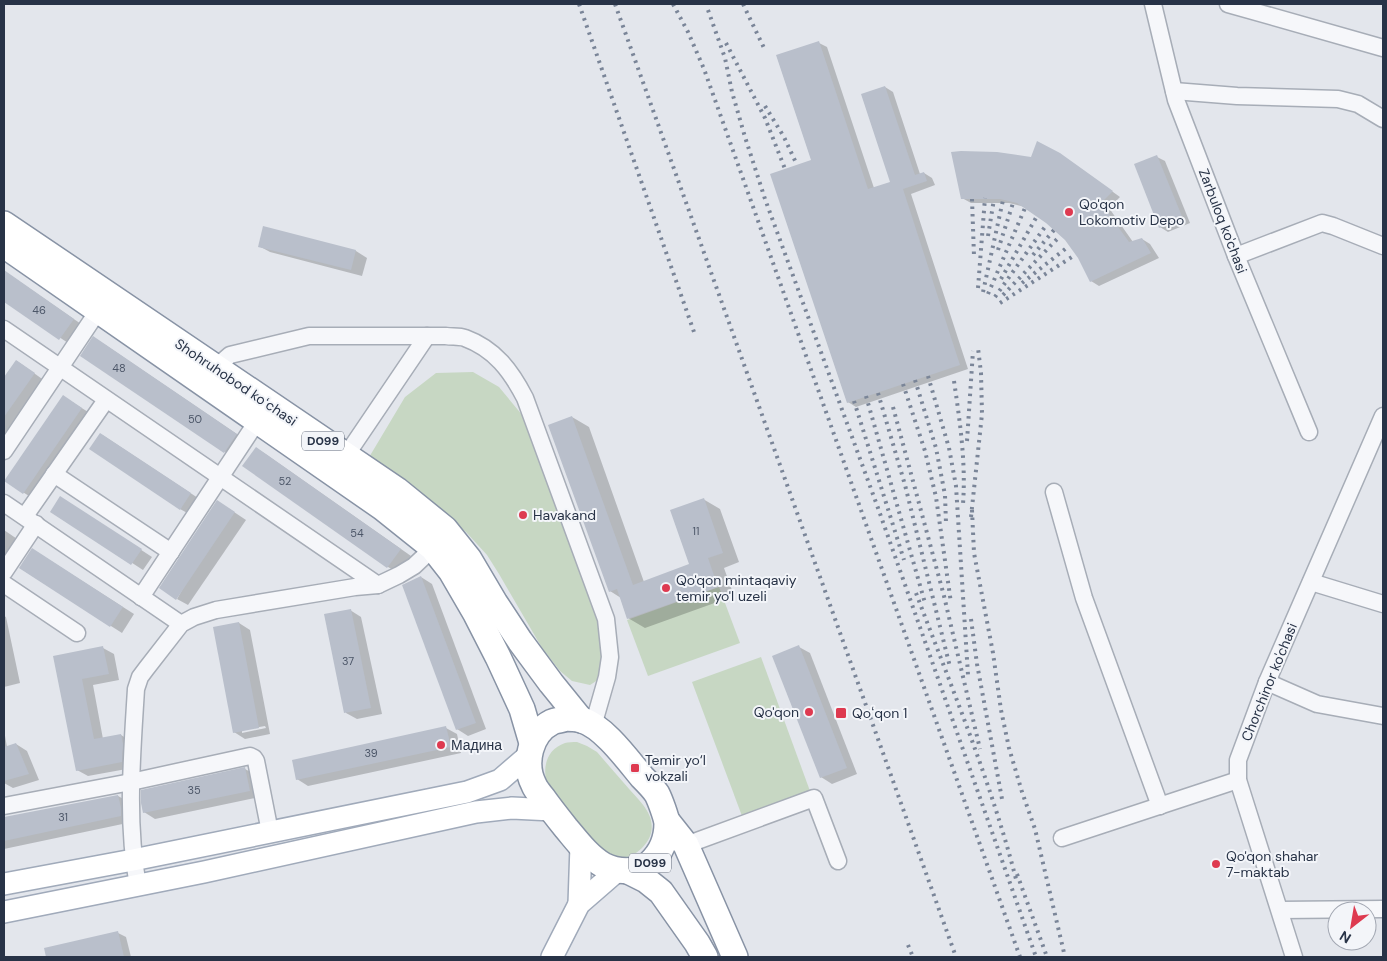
<svg xmlns="http://www.w3.org/2000/svg" width="1387" height="961" font-family="'DM Sans',sans-serif">
  <rect width="100%" height="100%" fill="#e3e6ec"/>
  <!-- green -->
  <g fill="#c7d7c3">
    <polygon points="473,372 499,387 523,416 546,464 604,633 601,678 590,685 572,681 560,671 542,648 499,574 487,555 466,532 420,494 368,459 405,397 436,373"/>
    <polygon points="719,587 740,643 648,676 627,620"/>
    <polygon points="761,657 810,791 742,816 692,682"/>
    <path d="M577,742L587,746L597,752C608,765 619,777 630,790C637,798 646,806 650,817C654,829 651,839 642,848C617,873 595,843 578,824C569,814 560,803 550,793C542,775 542,751 565,743C568,742 573,742 577,742Z"/>
  </g>
  <!-- shadow -->
  <g fill="#0003" fill-rule="evenodd">
    <polygon points="819,43 827,47 874,188 892,182 885,87 893,92 920,174 924,173 932,178 935,185 911,194 968,369 856,407 848,402 813,161"/>
    <polygon points="1060,154 1120,197 1109,208 1133,242 1142,239 1150,244 1159,258 1099,286 1091,281 1079,258 1066,239 1046,222 1025,207 1009,203 971,203 962,198 1032,158"/>
    <polygon points="1157,157 1165,161 1190,223 1168,232 1160,227"/>
    <polygon points="264,228 356,251 367,258 362,276 270,252 259,246"/>
    <polygon points="4,271 84,326 71,345 4,300"/>
    <polygon points="104,344 247,441 236,459 82,355"/>
    <polygon points="17,361 45,381 4,438 4,379"/>
    <polygon points="64,397 93,415 35,500 6,481"/>
    <polygon points="572,417 589,427 644,582 691,565 703,499 720,509 739,562 724,568 734,596 645,628 628,618 621,598 610,591"/>
    <polygon points="101,434 201,500 191,515 180,509"/>
    <polygon points="256,448 267,455 411,556 399,573 388,567"/>
    <polygon points="71,504 152,557 143,570 52,511"/>
    <polygon points="228,508 246,520 188,605 177,599"/>
    <polygon points="4,530 23,543 10,561 4,557"/>
    <polygon points="43,556 134,614 122,633 20,568"/>
    <polygon points="421,577 432,584 486,729 468,736 457,729"/>
    <polygon points="350,610 361,617 382,714 357,719 346,713"/>
    <polygon points="4,616 6,617 20,683 4,687"/>
    <path d="M239,623L250,630L270,734L245,739L234,732ZM265,726L266,728L242,733V730Z"/>
    <polygon points="799,647 810,653 857,774 832,784 821,777"/>
    <polygon points="103,648 114,654 119,680 93,685 103,739 121,735 132,742 132,768 88,776 77,770 54,657"/>
    <polygon points="446,728 457,734 461,753 308,786 297,779"/>
    <polygon points="4,730 7,747 16,744 27,751 39,780 13,788 4,783"/>
    <polygon points="245,769 256,775 260,797 155,819 144,812"/>
    <polygon points="118,796 129,802 132,822 4,849 4,819"/>
    <polygon points="118,933 126,937 131,957 47,957 45,949"/>
  </g>
  <!-- building -->
  <g fill="#b9bfcb">
    <polygon points="819,41 868,189 890,182 861,94 885,86 915,175 924,172 927,181 903,189 960,365 847,403 770,174 811,160 776,55"/>
    <polygon points="1037,141 1060,153 1113,191 1101,203 1129,242 1142,238 1151,253 1090,282 1078,258 1065,240 1046,223 1017,203 1000,199 961,199 951,152 961,151 997,152 1031,157"/>
    <polygon points="1157,155 1183,219 1159,228 1134,164"/>
    <polygon points="263,226 356,250 351,270 258,247"/>
    <polygon points="4,270 74,319 59,340 4,302"/>
    <polygon points="93,336 237,434 224,453 80,356"/>
    <polygon points="16,360 35,373 4,417 4,377"/>
    <polygon points="63,395 82,408 23,494 4,481"/>
    <polygon points="572,416 633,585 689,564 670,510 704,498 723,553 708,558 718,587 627,619 617,589 609,592 548,425"/>
    <polygon points="100,433 191,493 180,510 89,449"/>
    <polygon points="256,447 401,549 387,568 242,466"/>
    <polygon points="60,496 142,549 131,565 50,512"/>
    <polygon points="217,500 235,512 176,600 159,588"/>
    <polygon points="32,548 123,607 110,627 19,568"/>
    <polygon points="421,576 476,723 456,730 402,585"/>
    <polygon points="351,609 371,708 344,713 324,614"/>
    <polygon points="239,622 259,728 233,733 213,627"/>
    <polygon points="799,645 847,768 820,778 772,656"/>
    <polygon points="103,646 109,674 82,679 94,739 121,734 123,744 122,762 76,771 53,656"/>
    <polygon points="446,726 451,747 296,780 292,760"/>
    <polygon points="16,743 29,774 4,781 4,747"/>
    <polygon points="245,767 250,791 143,813 141,803 141,790"/>
    <polygon points="118,795 121,808 121,816 4,841 4,817"/>
    <polygon points="118,931 124,957 46,957 44,948"/>
  </g>
  <g fill="none" stroke-linecap="round" stroke-linejoin="round">
    <defs>
      <g id="minor">
        <polyline points="1153,4 1176,100 1236,256 1309,432"/>
        <polyline points="1228,4 1383,48"/>
        <polyline points="1174,91 1237,96 1338,99 1358,104 1383,119"/>
        <polyline points="1236,256 1322,223 1333,226 1383,246"/>
        <polyline points="4,329 378,585"/>
        <path d="M215,368L230,355L309,336H446C452,337 459,336 465,338C495,349 511,371 525,398L606,619L610,657L607,677L593,726"/>
        <polyline points="4,451 98,311"/>
        <polyline points="341,463 427,336"/>
        <polyline points="54,474 171,552"/>
        <polyline points="1054,492 1084,598 1160,806"/>
        <polyline points="4,503 181,624"/>
        <polyline points="25,516 106,400"/>
        <polyline points="4,572 36,524"/>
        <polyline points="1311,582 1383,604"/>
        <polyline points="4,584 77,633"/>
        <polyline points="141,597 258,420"/>
        <polyline points="1267,682 1317,704 1383,716"/>
        <polyline points="4,806 131,782 250,756 254,758 256,761 270,832"/>
        <polyline points="1062,838 1238,780"/>
        <polyline points="686,845 814,798 838,861"/>
        <path d="M138,886C126,821 132,755 136,689L140,677L146,669L181,624L194,617L216,610L355,587L378,585L399,575L414,566L433,548"/>
        <polyline points="1280,910 1383,909"/>
        <polyline points="1294,957 1238,780 1238,760 1267,682 1383,416"/>
      </g>
      <g id="major">
        <polyline points="4,884 133,860 467,792 500,780 529,755"/>
        <polyline points="579,904 581,845"/>
        <polyline points="4,912 204,872 476,812 512,808 552,810"/>
        <polyline points="552,957 579,904 617,871"/>
      </g>
      <g id="highway">
        <polyline points="4,224 397,490 445,529 469,559 495,603 520,641 551,683 581,720"/>
        <polyline points="4,245 383,508 433,548 451,571 476,614 498,657 522,709 532,743"/>
        <path d="M567,718C571,719 577,718 582,720C604,727 627,759 642,777C647,782 653,788 657,794C660,800 666,816 667,823C667,838 661,853 650,863C638,874 616,872 603,865C588,856 577,841 566,828C558,818 550,808 543,798C540,794 536,790 534,785C523,764 530,733 552,722C556,720 562,720 567,718Z"/>
        <polyline points="667,821 686,845 735,957"/>
        <polyline points="628,871 646,880 661,892 697,943 705,957"/>
      </g>
    </defs>
    <!-- minor casing -->
    <use href="#minor" stroke="#a7adb7" stroke-width="19"/>
    <!-- major casing -->
    <use href="#major" stroke="#a0aaba" stroke-width="24"/>
    <!-- highway casing -->
    <use href="#highway" stroke="#8893a5" stroke-width="28"/>
    <!-- minor -->
    <use href="#minor" stroke="#f6f7fa" stroke-width="16"/>
    <!-- major -->
    <use href="#major" stroke="#fff" stroke-width="21"/>
    <!-- highway -->
    <use href="#highway" stroke="#fff" stroke-width="25"/>
    <!-- rail -->
    <g stroke="#7a8598" stroke-width="4" stroke-dasharray="2.5 5" stroke-linecap="butt">
      <polyline points="579,4 694,332"/>
      <polyline points="615,4 956,957"/>
      <polyline points="673,4 688,32 704,69 1020,957"/>
      <polyline points="743,4 765,50"/>
      <polyline points="708,10 725,58 732,92 745,137 765,199 878,508 1036,957"/>
      <polyline points="726,43 765,118 785,169"/>
      <polyline points="765,106 784,137 797,165"/>
      <polyline points="972,199 974,256"/>
      <polyline points="988,236 994,199"/>
      <polyline points="998,250 1013,203"/>
      <polyline points="1033,255 1054,230"/>
      <polyline points="1001,279 1037,216"/>
      <polyline points="1022,283 1069,246"/>
      <polyline points="978,288 985,198"/>
      <polyline points="983,292 1003,200"/>
      <polyline points="988,294 1025,208"/>
      <polyline points="1003,295 1060,236"/>
      <polyline points="995,297 1047,224"/>
      <polyline points="1000,303 1075,255"/>
      <polyline points="928,376 949,448 956,486 968,675"/>
      <polyline points="915,380 936,448 945,495 946,523"/>
      <path d="M954,381C960,422 966,463 963,504"/>
      <polyline points="903,384 925,451 936,497 951,603"/>
      <polyline points="878,393 905,485 950,667"/>
      <polyline points="866,396 925,603"/>
      <polyline points="854,401 904,560"/>
      <polyline points="893,407 944,596 980,749"/>
      <polyline points="967,441 973,351"/>
      <polyline points="972,510 974,553 993,653 1001,710 1009,748 1022,792 1035,829 1065,957"/>
      <polyline points="971,517 982,414 981,373 978,348"/>
      <path d="M916,593C952,689 992,784 1017,883"/>
      <polyline points="971,619 977,664 1002,799"/>
      <polyline points="1017,874 1047,957"/>
      <polyline points="908,945 913,957"/>
    </g>
  </g>
  <!-- markers -->
  <g fill="#de3a50" stroke="#f3f5f9" stroke-width="2">
    <circle cx="1069" cy="212" r="5"/>
    <circle cx="523" cy="515" r="5"/>
    <circle cx="666" cy="588" r="5"/>
    <circle cx="809" cy="712" r="5"/>
    <rect x="835" y="707" width="12" height="12" rx="2.5"/>
    <circle cx="441" cy="745" r="5"/>
    <rect x="630" y="763" width="10" height="10" rx="2.5"/>
    <circle cx="1216" cy="864" r="5"/>
  </g>
  <g text-anchor="middle" dominant-baseline="central" stroke-width="4" stroke-linejoin="round" paint-order="stroke">
    <!-- number labels -->
    <g font-size="11" fill="#4c5668">
      <text x="39" y="310">46</text>
      <text x="119" y="368">48</text>
      <text x="195" y="419">50</text>
      <text x="285" y="481">52</text>
      <text x="696" y="531">11</text>
      <text x="357" y="533">54</text>
      <text x="348" y="661">37</text>
      <text x="371" y="753">39</text>
      <text x="194" y="790">35</text>
      <text x="63" y="817">31</text>
    </g>
    <!-- shield labels -->
    <g fill="#f3f5f9" stroke="#656d7c" stroke-width="1">
      <rect x="302" y="431.5" width="42" height="19" rx="4"/>
      <rect x="629" y="853.5" width="42" height="19" rx="4"/>
    </g>
    <g font-size="12" font-weight="bold" fill="#283347">
      <text x="323" y="441">D099</text>
      <text x="650" y="863">D099</text>
    </g>
    <!-- poi labels -->
    <g font-size="14" fill="#283347" stroke="#f3f5f9" text-anchor="start">
      <text x="1079" y="204">Qo'qon<tspan x="1079" dy="16">Lokomotiv Depo</tspan></text>
      <text x="533" y="515">Havakand</text>
      <text x="676" y="580">Qo'qon mintaqaviy<tspan x="676" dy="16">temir yo'l uzeli</tspan></text>
      <text x="799" y="712" text-anchor="end">Qo'qon</text>
      <text x="852" y="713">Qoʻqon 1</text>
      <text x="451" y="745">Мадина</text>
      <text x="645" y="760">Temir yo‘l<tspan x="645" dy="16">vokzali</tspan></text>
      <text x="1226" y="856">Qo'qon shahar<tspan x="1226" dy="16">7-maktab</tspan></text>
    </g>
    <!-- street labels -->
    <g font-size="14" fill="#283347" stroke="#f3f5f9">
      <text transform="translate(1223 221) rotate(69)">Zarbuloq ko'chasi</text>
      <text transform="translate(236 382) rotate(34)">Shohruhobod koʻchasi</text>
      <text transform="translate(1269 682) rotate(-68)">Chorchinor ko'chasi</text>
    </g>
  </g>
  <!-- border -->
  <rect width="1387" height="961" fill="none" stroke="#283347" stroke-width="10"/>
  <!-- north arrow -->
  <g transform="translate(1352 926) rotate(211)"><circle r="24" fill="#f3f5f9" stroke="#a2a7b2"/>
  <path d="M0-4L9 19L0 12L-9 19Z" fill="#de3a50"/>
  <text y="-8" font-size="14" font-weight="bold" text-anchor="middle" fill="#283347">N</text>
  </g>
</svg>
